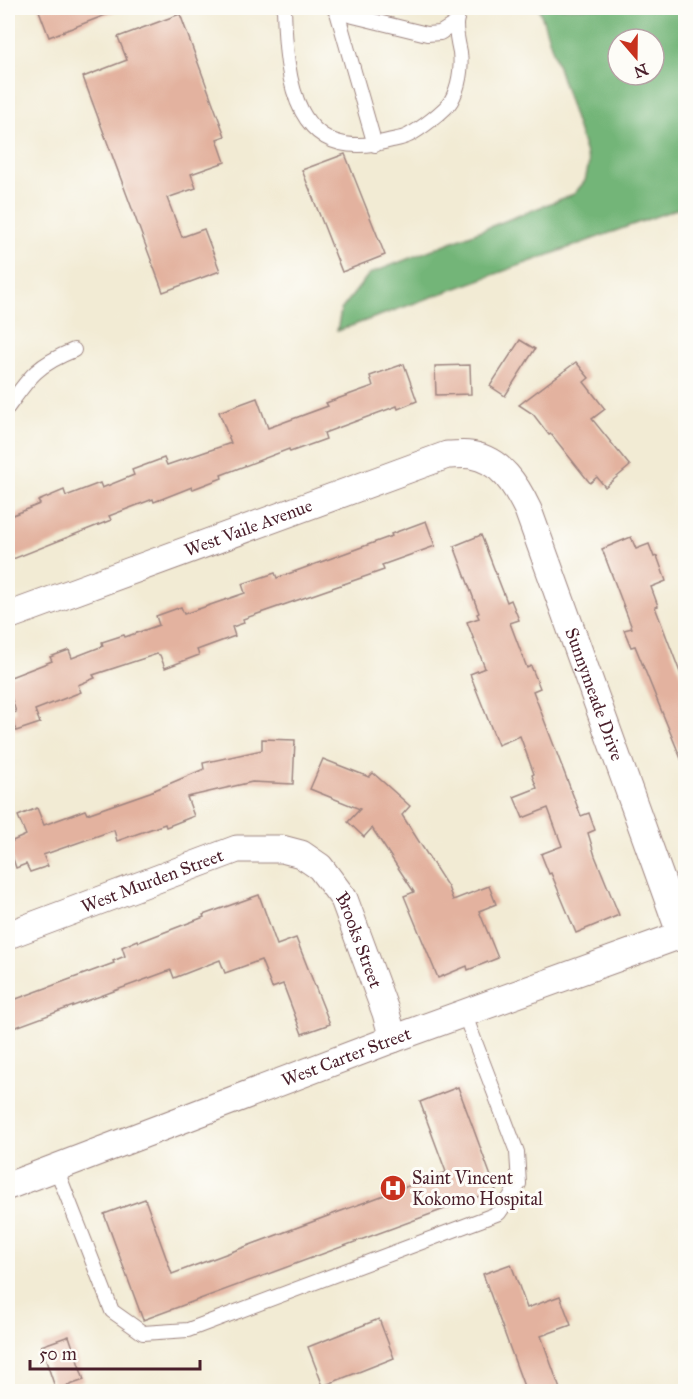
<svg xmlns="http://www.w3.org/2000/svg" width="693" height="1399" font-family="'IM FELL Great Primer',serif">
  <rect width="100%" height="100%" fill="#fdfcf7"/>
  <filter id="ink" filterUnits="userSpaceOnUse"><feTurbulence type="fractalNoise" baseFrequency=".0167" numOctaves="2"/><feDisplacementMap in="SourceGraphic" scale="12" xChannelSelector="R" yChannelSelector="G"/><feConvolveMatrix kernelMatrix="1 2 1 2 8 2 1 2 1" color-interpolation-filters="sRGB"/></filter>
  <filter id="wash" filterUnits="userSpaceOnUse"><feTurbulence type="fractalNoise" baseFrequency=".008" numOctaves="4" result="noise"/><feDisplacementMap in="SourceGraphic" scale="24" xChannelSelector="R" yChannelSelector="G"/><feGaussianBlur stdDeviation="1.35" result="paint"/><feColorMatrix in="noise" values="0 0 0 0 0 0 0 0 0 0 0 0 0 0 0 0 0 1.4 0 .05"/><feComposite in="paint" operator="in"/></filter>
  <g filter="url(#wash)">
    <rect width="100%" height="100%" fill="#f2ebd4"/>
    <!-- forest -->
    <path fill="#73b578" stroke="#5e6a52" stroke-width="1.5" fill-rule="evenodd" d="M539,8H685V206L337,331L341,310L369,274L574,194L585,181L589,163ZM618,39H654V75H618Z"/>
    <g id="blocks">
      <!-- building -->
      <g fill="#e3b29f">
        <polygon points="38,8 121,8 121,9 49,37"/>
        <polygon points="180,14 225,136 217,139 225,162 191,174 196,188 167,198 182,237 204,229 220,271 163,292 83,77 127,60 118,37"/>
        <polygon points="345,154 385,255 342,272 302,170"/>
        <polygon points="520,340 535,349 505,396 490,386"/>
        <polygon points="576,362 589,378 584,382 605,409 592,419 630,466 605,487 597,477 590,483 551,434 549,435 533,414 519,405"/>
        <polygon points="404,364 417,401 398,409 397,406 324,433 326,439 290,452 289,449 221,475 222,478 193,489 192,487 154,502 153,499 109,516 111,520 8,561 8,517 40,504 38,501 64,490 66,496 100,483 102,488 134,475 132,470 164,458 167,465 231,443 219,412 257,398 268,428 328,406 326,403 373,386 370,376"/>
        <polygon points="470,365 471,394 436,395 435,366"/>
        <polygon points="426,521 435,546 382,565 384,570 243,619 244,623 232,627 235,636 197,650 199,655 165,668 160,655 157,654 93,675 95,678 78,685 81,692 35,710 40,723 16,731 10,714 16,712 8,688 8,678 52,661 50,657 69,650 72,658 103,646 102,642 124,635 125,637 159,625 156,616 181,607 184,614 245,593 242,584 275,573 277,578 392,536 391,534"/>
        <polygon points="481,535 507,602 511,600 519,620 510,623 527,668 531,666 540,688 533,691 581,816 589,813 595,830 588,833 595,856 619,915 576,933 551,873 549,874 541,854 562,846 548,808 523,818 514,797 537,788 532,775 534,774 520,736 498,745 470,674 485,668 467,622 479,618 477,614 479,613 454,546"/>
        <polygon points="631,537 636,549 649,544 654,557 657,556 666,581 651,587 658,606 655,607 686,688 686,771 635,646 631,647 624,630 632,628 602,549"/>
        <polygon points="262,739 295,740 293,784 252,782 187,797 194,816 166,827 165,824 117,841 114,830 43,855 48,866 30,872 26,864 16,868 8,843 26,835 18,816 37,808 44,825 85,810 87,814 150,792 204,769 203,763 262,750"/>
        <polygon points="323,759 369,777 373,773 410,806 402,815 448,887 453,900 489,886 496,904 479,911 498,958 468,970 467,966 438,978 404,896 414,892 372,828 364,837 348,822 360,809 310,789"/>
        <polygon points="259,895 277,945 296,938 330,1024 302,1034 283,984 272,988 261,960 225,973 220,960 174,978 171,970 8,1030 8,1002 114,963 113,961 125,956 122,947 138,940 139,942 204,917 203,915"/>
        <polygon points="458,1087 496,1190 143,1320 104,1214 145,1199 172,1274 446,1172 420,1102"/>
        <polygon points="511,1264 527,1308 560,1296 571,1325 541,1336 561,1392 526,1392 483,1274"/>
        <polygon points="379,1319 394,1358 323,1386 308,1347"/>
        <polygon points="69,1336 84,1380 56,1390 41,1346"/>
      </g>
    </g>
  </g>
  <g filter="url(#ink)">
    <use href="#blocks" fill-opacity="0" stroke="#9e8580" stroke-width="1.5"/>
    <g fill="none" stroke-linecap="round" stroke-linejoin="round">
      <defs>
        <g id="service">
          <path d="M284,8C286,81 294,167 392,140C397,139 404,138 409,135C419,130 446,110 451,101C459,87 462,68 460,52C458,43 456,34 456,25C456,19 459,13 460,8"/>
          <polyline points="333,8 337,12 427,34 440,33 456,23"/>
          <polyline points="337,12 375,145"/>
          <path d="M8,407C30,376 37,365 74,350"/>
          <polyline points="56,1168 112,1311 143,1333 188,1330 499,1213 519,1184 517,1152 464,1013"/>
        </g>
        <g id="minor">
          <path id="s1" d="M8,616L447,455C455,455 464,454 471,455C501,460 516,485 528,510L681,935"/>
          <path id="s2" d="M8,935L237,849H282L301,854L320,867L344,899L386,1013L393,1039"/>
          <path id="s3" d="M8,1186L393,1039L686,933"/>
        </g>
      </defs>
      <!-- service casing -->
      <use href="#service" stroke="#9e8580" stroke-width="16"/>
      <!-- minor casing -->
      <use href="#minor" stroke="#9e8580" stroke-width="29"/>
      <!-- service -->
      <use href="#service" stroke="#fff" stroke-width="14"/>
      <!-- minor -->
      <use href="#minor" stroke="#fff" stroke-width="27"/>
    </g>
  </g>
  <!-- icons -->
  <defs>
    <symbol id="hospital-disc" viewBox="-11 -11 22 22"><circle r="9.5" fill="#c8321e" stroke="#fdfcf7"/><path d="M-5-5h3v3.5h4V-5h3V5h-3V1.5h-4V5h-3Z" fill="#fff"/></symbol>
  </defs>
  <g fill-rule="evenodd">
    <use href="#hospital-disc" x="378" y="1173" width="30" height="30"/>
  </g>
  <g text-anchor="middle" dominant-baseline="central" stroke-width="6" stroke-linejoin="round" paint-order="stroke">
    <!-- street labels -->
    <g font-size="18" fill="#4a1f2b" stroke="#fdfcf7">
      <text stroke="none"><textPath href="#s1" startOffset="256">West Vaile Avenue</textPath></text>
      <text stroke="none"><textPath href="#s1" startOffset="770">Sunnymeade Drive</textPath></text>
      <text stroke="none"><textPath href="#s2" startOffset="154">West Murden Street</textPath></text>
      <text stroke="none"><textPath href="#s2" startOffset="416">Brooks Street</textPath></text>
      <text stroke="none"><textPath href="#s3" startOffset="362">West Carter Street</textPath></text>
    </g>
    <!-- poi labels -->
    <g font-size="18" fill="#4a1f2b" stroke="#fdfcf7" text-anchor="start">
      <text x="412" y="1178">Saint Vincent<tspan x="412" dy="21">Kokomo Hospital</tspan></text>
    </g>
  </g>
  <!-- margin -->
  <rect width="693" height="1399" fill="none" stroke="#fdfcf7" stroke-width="30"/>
  <!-- north arrow -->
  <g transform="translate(636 57) rotate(160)"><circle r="28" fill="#fdfcf7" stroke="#b5a4a5" stroke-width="1.5"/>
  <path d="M0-4.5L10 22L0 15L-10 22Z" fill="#c8321e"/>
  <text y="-9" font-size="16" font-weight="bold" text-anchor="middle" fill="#4a1f2b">N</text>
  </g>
  <!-- scale -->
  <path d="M30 1360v9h170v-9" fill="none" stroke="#4a1f2b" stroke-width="3"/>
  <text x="39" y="1360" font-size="18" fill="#4a1f2b" stroke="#fdfcf7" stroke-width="4.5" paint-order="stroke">50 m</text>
</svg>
